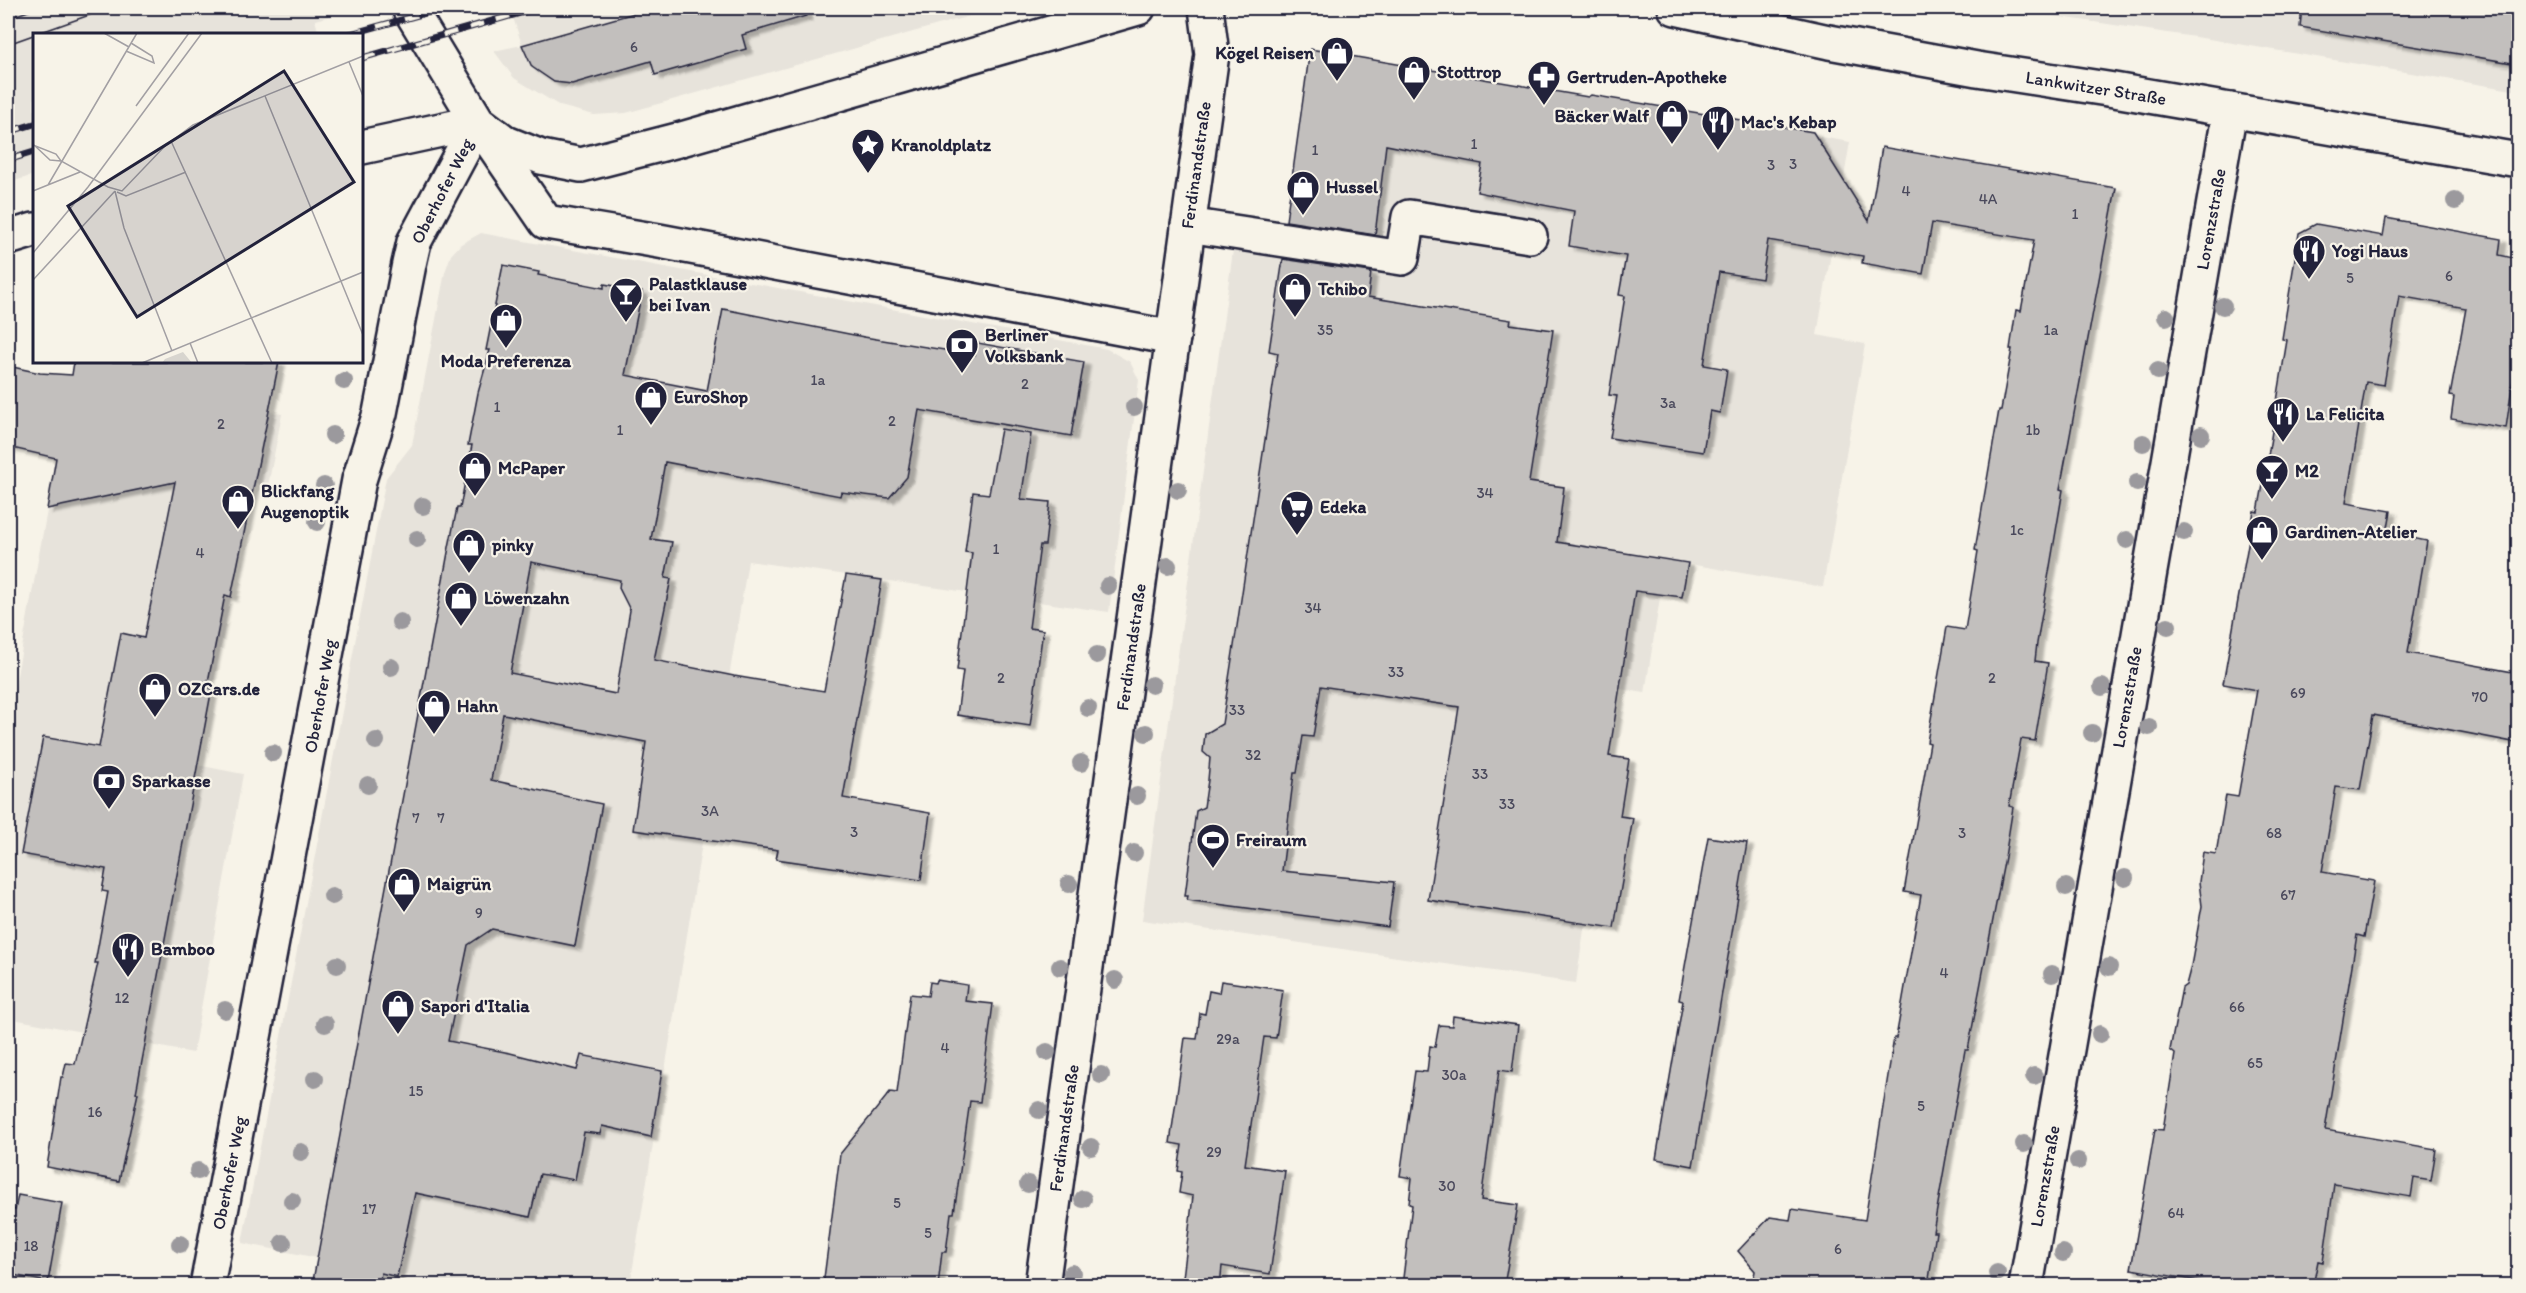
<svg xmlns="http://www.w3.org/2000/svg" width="2526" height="1293" font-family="Itim,sans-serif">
  <defs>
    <filter id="shadow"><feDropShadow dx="6" dy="4" stdDeviation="1.5" flood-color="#0004"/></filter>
  </defs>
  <rect width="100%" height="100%" fill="#f7f3e8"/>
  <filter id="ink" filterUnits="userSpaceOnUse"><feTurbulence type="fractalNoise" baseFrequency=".0167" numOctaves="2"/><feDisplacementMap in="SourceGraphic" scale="12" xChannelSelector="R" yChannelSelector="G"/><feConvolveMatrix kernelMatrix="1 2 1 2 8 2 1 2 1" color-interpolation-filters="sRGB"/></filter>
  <g filter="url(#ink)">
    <!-- built -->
    <g fill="#e7e3db">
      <polygon points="8,8 325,8 330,16 315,20 319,34 34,34 34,175 8,183"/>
      <polygon points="510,8 998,8 626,113 594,115 560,106 514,78 494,51 522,45"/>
      <polygon points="1999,8 2518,8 2518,91 2215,40"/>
      <polygon points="1317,50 1850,142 1817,335 1865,344 1823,587 1666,560 1645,693 1620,689 1576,983 1142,920 1234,243 1282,250 1308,57"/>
      <polygon points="481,233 1107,349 1130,362 1139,380 1109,612 748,561 630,1285 454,1285 242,1243 386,478 412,445 445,272 451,255 461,244"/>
      <polygon points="74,362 280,362 270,412 282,414 268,486 254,483 197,765 243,774 193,1053 8,1018 8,924 16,876 8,874 8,725"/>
    </g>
    <!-- building -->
    <g fill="#c2bfbd" stroke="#22223b" stroke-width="1.5" fill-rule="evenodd" filter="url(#shadow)">
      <polygon points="652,8 804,8 806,16 742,35 746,49 655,75 651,61 572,84 554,82 532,67 522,45"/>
      <polygon points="2302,8 2518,8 2518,64 2300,27"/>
      <polygon points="1310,49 1588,97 1591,95 1813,132 1869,221 1882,147 2116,188 2060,489 2063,490 2037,643 2035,661 2048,663 2035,741 2021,739 2009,806 2013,807 2005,857 1968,1050 1965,1050 1933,1232 1936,1232 1928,1286 1752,1286 1755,1271 1738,1251 1770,1217 1790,1220 1792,1209 1865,1220 1894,1038 1896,1038 1921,895 1904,892 1930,743 1927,742 1947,627 1965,630 1978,551 1975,550 1999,410 2001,410 2012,349 2010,349 2016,310 2021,311 2034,240 1932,223 1923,274 1862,263 1863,256 1768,240 1762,279 1719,272 1704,365 1727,369 1720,413 1710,411 1703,452 1610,438 1617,396 1609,395 1625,296 1619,295 1626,256 1569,246 1574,211 1477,192 1482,164 1386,145 1375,235 1286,221"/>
      <polygon points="2386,218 2501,239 2499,255 2518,259 2518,345 2506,428 2451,419 2454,397 2450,396 2466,308 2399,296 2384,385 2366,382 2346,503 2391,511 2387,533 2427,541 2408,653 2518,673 2518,743 2373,715 2360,790 2336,787 2322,872 2374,881 2364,937 2357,935 2325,1130 2436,1149 2431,1181 2414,1178 2411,1197 2334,1184 2323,1262 2318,1261 2313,1286 2227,1286 2131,1269 2155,1129 2163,1130 2175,1054 2170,1050 2182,988 2186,985 2191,966 2202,906 2199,882 2203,852 2216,854 2226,795 2238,797 2257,690 2223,684 2254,511 2258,512 2265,474 2287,340 2282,339 2299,233 2316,224 2383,236"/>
      <polygon points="1283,259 1371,272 1368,297 1511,320 1510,324 1553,330 1529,482 1564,487 1557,542 1688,563 1682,597 1635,591 1609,756 1629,759 1620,816 1633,818 1614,928 1428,900 1459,707 1321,686 1313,737 1303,736 1297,773 1294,773 1282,871 1394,882 1388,927 1187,900 1188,896 1185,896 1196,811 1204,807 1208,780 1210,758 1203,752 1205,734 1222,724 1234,646 1278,353 1269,351"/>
      <path d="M503,265L539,272L538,275L604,288V284L642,291L625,375L707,391L723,309L864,337L975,355L978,343L1084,362L1071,436L919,410L907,477L889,498L841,492L840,496L665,462L651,539L672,542L665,578L671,579L654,660L734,676L824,691L846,575L882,580L843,798L930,813L921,880L776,859L778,850L633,830L646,742L503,714L491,780L602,804L575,946L492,929L468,945L448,1041L510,1053L577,1070L581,1055L662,1071L651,1137L602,1126L600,1134L584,1132L575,1180L540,1174L530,1217L415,1193L397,1277L381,1273L379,1286H312L449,547L457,508H460L472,445H468L478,393L490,350H486ZM531,562L620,580L619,588L630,610L616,694L510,673Z"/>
      <polygon points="74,362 279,362 231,597 225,595 207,687 212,688 136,1093 138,1093 119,1181 47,1167 61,1077 63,1077 66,1063 75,1064 98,963 95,963 108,892 102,891 106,869 21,854 43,737 99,747 121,633 144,638 175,482 47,509 56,458 8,447 8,366 40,373 72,375"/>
      <polygon points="1001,429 1031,434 1021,499 1050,502 1045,545 1040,545 1029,628 1043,630 1030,726 957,715 963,671 957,670 972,553 965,552 973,492 989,494"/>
      <polygon points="1708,837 1747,843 1693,1166 1656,1159 1683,1001 1679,1000"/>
      <polygon points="937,980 967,985 965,1001 993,1004 980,1102 970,1101 954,1213 951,1213 946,1252 942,1252 938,1286 823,1286 840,1154 890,1092 897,1093 910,994 928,996 930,982 936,983"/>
      <polygon points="1221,981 1283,990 1276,1038 1264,1037 1245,1165 1285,1171 1270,1274 1222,1266 1220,1286 1182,1286 1193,1196 1179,1193 1182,1172 1178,1171 1182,1145 1170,1143 1185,1038 1197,1039 1200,1013 1205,1014 1209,991 1219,993"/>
      <polygon points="1453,1016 1518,1025 1512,1072 1499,1070 1481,1200 1518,1205 1504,1286 1402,1286 1412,1205 1409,1204 1412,1178 1400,1176 1415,1071 1427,1072 1430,1046 1435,1047 1439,1025 1452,1026"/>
      <polygon points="18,1195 62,1203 48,1282 8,1274 8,1208 15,1210"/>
    </g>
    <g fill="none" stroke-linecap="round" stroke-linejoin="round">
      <defs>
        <g id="minor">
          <polyline points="479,124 546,222 659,241 1173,338"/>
          <polyline points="362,147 478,122"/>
          <polyline points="1188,225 1402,258 1409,217 1530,236"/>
          <polyline points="8,238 34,230"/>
          <polyline points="207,1286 359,480 380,413 409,264 414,242 478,122"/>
          <polyline points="1042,1286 1212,54 1206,8"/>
          <polyline points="2026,1286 2230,110"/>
        </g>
        <g id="major">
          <polyline points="409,8 478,122 506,143 541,157 581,165 678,140 1138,8"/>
          <polyline points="1675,8 1829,42 1977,69 2114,90 2518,160"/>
        </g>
      </defs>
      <!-- minor casing -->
      <use href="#minor" stroke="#22223b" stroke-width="38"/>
      <!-- major casing -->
      <use href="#major" stroke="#22223b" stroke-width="38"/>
      <!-- minor -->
      <use href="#minor" stroke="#f7f3e8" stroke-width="33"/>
      <!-- major -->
      <use href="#major" stroke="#f7f3e8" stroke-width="33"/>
      <!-- tram -->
      <g stroke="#22223b" stroke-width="1.5">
        <polyline points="8,18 37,8"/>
        <polyline points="8,44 109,8"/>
      </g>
      <defs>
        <g id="rail">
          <polyline points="350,34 444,8"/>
          <polyline points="362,58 538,8"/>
          <polyline points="8,132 34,124"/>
          <polyline points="8,160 34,152"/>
        </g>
      </defs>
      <!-- rail casing -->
      <use href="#rail" stroke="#22223b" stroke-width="7"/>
      <!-- rail -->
      <use href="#rail" stroke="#f7f3e8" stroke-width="4.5" stroke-dasharray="14" stroke-linecap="butt"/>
    </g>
    <!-- trees -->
    <g fill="#9b999d">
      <circle cx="2455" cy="201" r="9"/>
      <circle cx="2223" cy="306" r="9"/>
      <circle cx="2166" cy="317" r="9"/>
      <circle cx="2158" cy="371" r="9"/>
      <circle cx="344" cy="381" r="9"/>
      <circle cx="1134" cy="407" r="9"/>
      <circle cx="333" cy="435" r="9"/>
      <circle cx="2201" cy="435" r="9"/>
      <circle cx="2143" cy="443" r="9"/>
      <circle cx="2137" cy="483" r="9"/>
      <circle cx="324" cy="486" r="9"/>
      <circle cx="1178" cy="490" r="9"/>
      <circle cx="423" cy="506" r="9"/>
      <circle cx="317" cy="522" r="9"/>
      <circle cx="2184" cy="532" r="9"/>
      <circle cx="417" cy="539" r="9"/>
      <circle cx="2127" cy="540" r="9"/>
      <circle cx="1168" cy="566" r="9"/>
      <circle cx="1108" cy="586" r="9"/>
      <circle cx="400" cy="622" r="9"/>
      <circle cx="2168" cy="626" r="9"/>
      <circle cx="1097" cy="655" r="9"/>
      <circle cx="391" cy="667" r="9"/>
      <circle cx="1152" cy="685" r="9"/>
      <circle cx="2102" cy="687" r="9"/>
      <circle cx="1088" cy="708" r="9"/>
      <circle cx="2149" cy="727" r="9"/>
      <circle cx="1146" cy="733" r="9"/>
      <circle cx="2092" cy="733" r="9"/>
      <circle cx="376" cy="741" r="9"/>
      <circle cx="273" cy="753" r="9"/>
      <circle cx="1081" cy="763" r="9"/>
      <circle cx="368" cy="785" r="9"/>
      <circle cx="1137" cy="796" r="9"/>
      <circle cx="1134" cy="853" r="9"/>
      <circle cx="2125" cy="878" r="9"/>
      <circle cx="1069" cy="884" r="9"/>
      <circle cx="2066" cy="887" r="9"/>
      <circle cx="332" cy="896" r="9"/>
      <circle cx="337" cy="965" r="9"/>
      <circle cx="1060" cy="967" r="9"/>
      <circle cx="2109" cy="967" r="9"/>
      <circle cx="2052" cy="974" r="9"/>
      <circle cx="1115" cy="980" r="9"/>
      <circle cx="225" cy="1010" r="9"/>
      <circle cx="325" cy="1024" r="9"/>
      <circle cx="2100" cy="1034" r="9"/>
      <circle cx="1047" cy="1052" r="9"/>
      <circle cx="1101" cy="1075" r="9"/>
      <circle cx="2034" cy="1076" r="9"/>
      <circle cx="315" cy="1079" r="9"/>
      <circle cx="1039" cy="1110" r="9"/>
      <circle cx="2024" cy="1144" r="9"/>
      <circle cx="1091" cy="1147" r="9"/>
      <circle cx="301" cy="1152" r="9"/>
      <circle cx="2078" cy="1161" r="9"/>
      <circle cx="198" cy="1171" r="9"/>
      <circle cx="1028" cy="1184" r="9"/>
      <circle cx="1083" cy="1199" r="9"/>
      <circle cx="292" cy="1201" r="9"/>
      <circle cx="283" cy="1243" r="9"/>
      <circle cx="180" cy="1244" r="9"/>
      <circle cx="2063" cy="1253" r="9"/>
      <circle cx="1072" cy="1273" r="9"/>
      <circle cx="1997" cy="1273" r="9"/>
    </g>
  </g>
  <!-- icons -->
  <defs>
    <symbol id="shop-pin" viewBox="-11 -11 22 30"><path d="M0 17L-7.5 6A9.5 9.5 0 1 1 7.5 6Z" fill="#22223b" stroke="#f7f3e8"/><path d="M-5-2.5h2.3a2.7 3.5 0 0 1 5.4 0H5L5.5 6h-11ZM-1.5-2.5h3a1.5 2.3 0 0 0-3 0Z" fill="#fff"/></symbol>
    <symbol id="pharmacy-pin" viewBox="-11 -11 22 30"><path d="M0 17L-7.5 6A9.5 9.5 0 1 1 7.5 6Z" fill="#22223b" stroke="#f7f3e8"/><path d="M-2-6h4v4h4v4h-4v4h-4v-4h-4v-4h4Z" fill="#fff"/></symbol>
    <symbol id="restaurant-pin" viewBox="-11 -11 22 30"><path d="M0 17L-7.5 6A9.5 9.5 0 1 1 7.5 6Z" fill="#22223b" stroke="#f7f3e8"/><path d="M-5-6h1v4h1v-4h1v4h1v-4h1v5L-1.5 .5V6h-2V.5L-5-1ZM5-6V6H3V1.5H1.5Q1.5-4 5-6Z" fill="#fff"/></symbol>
    <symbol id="sight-pin" viewBox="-11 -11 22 30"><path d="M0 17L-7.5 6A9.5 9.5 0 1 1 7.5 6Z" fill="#22223b" stroke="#f7f3e8"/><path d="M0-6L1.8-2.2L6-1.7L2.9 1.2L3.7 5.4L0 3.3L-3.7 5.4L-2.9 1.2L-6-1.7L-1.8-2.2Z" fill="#fff"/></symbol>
    <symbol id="bar-pin" viewBox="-11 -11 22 30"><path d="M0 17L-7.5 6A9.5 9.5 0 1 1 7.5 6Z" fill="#22223b" stroke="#f7f3e8"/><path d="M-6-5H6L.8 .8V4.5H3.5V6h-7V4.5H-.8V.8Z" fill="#fff"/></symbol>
    <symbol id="bank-pin" viewBox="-11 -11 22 30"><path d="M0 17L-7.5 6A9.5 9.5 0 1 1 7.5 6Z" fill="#22223b" stroke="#f7f3e8"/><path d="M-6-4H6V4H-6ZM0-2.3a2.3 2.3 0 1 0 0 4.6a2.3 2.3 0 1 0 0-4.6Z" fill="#fff"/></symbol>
    <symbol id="supermarket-pin" viewBox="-11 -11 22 30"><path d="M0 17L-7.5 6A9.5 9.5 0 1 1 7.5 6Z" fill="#22223b" stroke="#f7f3e8"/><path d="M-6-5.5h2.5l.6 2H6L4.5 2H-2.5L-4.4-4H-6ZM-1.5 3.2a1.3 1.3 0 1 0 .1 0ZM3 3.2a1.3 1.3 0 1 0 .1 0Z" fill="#fff"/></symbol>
    <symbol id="stadium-pin" viewBox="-11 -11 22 30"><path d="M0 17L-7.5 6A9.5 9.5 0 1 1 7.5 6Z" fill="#22223b" stroke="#f7f3e8"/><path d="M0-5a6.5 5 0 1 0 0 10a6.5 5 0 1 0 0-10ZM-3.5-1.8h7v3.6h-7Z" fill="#fff"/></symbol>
  </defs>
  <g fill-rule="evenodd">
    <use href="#shop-pin" x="1318" y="34" width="38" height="52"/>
    <use href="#shop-pin" x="1395" y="53" width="38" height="52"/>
    <use href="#pharmacy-pin" x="1525" y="58" width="38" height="52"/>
    <use href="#shop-pin" x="1653" y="97" width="38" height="52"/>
    <use href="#restaurant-pin" x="1699" y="103" width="38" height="52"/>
    <use href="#sight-pin" x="849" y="126" width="38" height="52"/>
    <use href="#shop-pin" x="1284" y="168" width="38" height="52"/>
    <use href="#restaurant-pin" x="2290" y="232" width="38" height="52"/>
    <use href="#shop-pin" x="1276" y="270" width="38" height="52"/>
    <use href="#bar-pin" x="607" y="275" width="38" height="52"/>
    <use href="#shop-pin" x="487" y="301" width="38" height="52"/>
    <use href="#bank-pin" x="943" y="326" width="38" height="52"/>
    <use href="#shop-pin" x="632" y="378" width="38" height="52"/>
    <use href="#restaurant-pin" x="2264" y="395" width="38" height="52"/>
    <use href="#shop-pin" x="456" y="449" width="38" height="52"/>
    <use href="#bar-pin" x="2253" y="452" width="38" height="52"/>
    <use href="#shop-pin" x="219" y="482" width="38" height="52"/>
    <use href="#supermarket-pin" x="1278" y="488" width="38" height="52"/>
    <use href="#shop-pin" x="2243" y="513" width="38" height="52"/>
    <use href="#shop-pin" x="450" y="526" width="38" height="52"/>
    <use href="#shop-pin" x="442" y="579" width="38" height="52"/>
    <use href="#shop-pin" x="136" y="670" width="38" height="52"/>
    <use href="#shop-pin" x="415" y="687" width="38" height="52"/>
    <use href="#bank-pin" x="90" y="762" width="38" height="52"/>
    <use href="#stadium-pin" x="1194" y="821" width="38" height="52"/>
    <use href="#shop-pin" x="385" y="865" width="38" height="52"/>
    <use href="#restaurant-pin" x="109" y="930" width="38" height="52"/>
    <use href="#shop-pin" x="379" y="987" width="38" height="52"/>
  </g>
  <g text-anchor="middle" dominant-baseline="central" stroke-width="4.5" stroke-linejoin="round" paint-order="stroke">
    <!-- number labels -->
    <g font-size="15" fill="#4a495c">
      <text x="634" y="47">6</text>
      <text x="1474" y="144">1</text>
      <text x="1315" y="150">1</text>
      <text x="1793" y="164">3</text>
      <text x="1771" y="165">3</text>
      <text x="1906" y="191">4</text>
      <text x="1988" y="199">4A</text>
      <text x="2075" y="214">1</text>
      <text x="2449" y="276">6</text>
      <text x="2350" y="278">5</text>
      <text x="1325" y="330">35</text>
      <text x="2051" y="330">1a</text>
      <text x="818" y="380">1a</text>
      <text x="1025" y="384">2</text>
      <text x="1668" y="403">3a</text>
      <text x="497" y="407">1</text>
      <text x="892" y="421">2</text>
      <text x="221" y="424">2</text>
      <text x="620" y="430">1</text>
      <text x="2033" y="430">1b</text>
      <text x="1485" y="493">34</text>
      <text x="2017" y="530">1c</text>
      <text x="996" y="549">1</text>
      <text x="200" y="553">4</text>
      <text x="1313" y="608">34</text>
      <text x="1396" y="672">33</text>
      <text x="1001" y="678">2</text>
      <text x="1992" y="678">2</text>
      <text x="2298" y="693">69</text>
      <text x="2480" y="697">70</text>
      <text x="1237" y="710">33</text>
      <text x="1253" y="755">32</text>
      <text x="1480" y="774">33</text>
      <text x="1507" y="804">33</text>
      <text x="710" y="811">3A</text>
      <text x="416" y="818">7</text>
      <text x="441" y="818">7</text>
      <text x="854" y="832">3</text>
      <text x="1962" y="833">3</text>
      <text x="2274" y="833">68</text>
      <text x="2288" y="895">67</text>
      <text x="479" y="913">9</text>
      <text x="1944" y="973">4</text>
      <text x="122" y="998">12</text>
      <text x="2237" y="1007">66</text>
      <text x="1228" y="1039">29a</text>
      <text x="945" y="1048">4</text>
      <text x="2255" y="1063">65</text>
      <text x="1454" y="1075">30a</text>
      <text x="416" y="1091">15</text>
      <text x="1921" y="1106">5</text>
      <text x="95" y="1112">16</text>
      <text x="1214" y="1152">29</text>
      <text x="1447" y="1186">30</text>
      <text x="897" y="1203">5</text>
      <text x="369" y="1209">17</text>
      <text x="2176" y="1213">64</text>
      <text x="928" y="1233">5</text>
      <text x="31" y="1246">18</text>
      <text x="1838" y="1249">6</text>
    </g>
    <!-- poi labels -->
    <g font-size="18" font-weight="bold" fill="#22223b" stroke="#f7f3e8" text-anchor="start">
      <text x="1314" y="53" text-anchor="end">Kögel Reisen</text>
      <text x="1437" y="72">Stottrop</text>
      <text x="1567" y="77">Gertruden-Apotheke</text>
      <text x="1649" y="116" text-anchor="end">Bäcker Walf</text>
      <text x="1741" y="122">Mac's Kebap</text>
      <text x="891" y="145">Kranoldplatz</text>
      <text x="1326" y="187">Hussel</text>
      <text x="2332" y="251">Yogi Haus</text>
      <text x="649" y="284">Palastklause<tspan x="649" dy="21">bei Ivan</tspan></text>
      <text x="1318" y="289">Tchibo</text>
      <text x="985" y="335">Berliner<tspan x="985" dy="21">Volksbank</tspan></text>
      <text x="506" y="361" text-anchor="middle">Moda Preferenza</text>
      <text x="674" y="397">EuroShop</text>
      <text x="2306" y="414">La Felicita</text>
      <text x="498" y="468">McPaper</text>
      <text x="2295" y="471">M2</text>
      <text x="261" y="491">Blickfang<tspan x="261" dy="21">Augenoptik</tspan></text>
      <text x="1320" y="507">Edeka</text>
      <text x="2285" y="532">Gardinen-Atelier</text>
      <text x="492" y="545">pinky</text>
      <text x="484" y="598">Löwenzahn</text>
      <text x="178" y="689">OZCars.de</text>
      <text x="457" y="706">Hahn</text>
      <text x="132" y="781">Sparkasse</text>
      <text x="1236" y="840">Freiraum</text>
      <text x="427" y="884">Maigrün</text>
      <text x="151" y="949">Bamboo</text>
      <text x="421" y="1006">Sapori d'Italia</text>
    </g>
    <!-- street labels -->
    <g font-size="18" fill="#22223b" stroke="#f7f3e8">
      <text transform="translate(2096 88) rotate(9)">Lankwitzer Straße</text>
      <text transform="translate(1196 165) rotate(-82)">Ferdinandstraße</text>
      <text transform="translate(442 191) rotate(-63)">Oberhofer Weg</text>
      <text transform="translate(2211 219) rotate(-80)">Lorenzstraße</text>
      <text transform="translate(1131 647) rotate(-82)">Ferdinandstraße</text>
      <text transform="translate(320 696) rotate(-80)">Oberhofer Weg</text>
      <text transform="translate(2127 697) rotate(-80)">Lorenzstraße</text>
      <text transform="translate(1064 1128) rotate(-82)">Ferdinandstraße</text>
      <text transform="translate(229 1173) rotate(-79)">Oberhofer Weg</text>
      <text transform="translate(2045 1176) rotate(-80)">Lorenzstraße</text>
    </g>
  </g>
  <!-- overview -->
  <g transform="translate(33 33)">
    <rect width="330" height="330" fill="#f7f3e8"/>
    <path d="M150,319L159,330H129L132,326Z" fill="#d8d5cf"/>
    <path fill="none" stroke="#a29fa3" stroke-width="1.5" d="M71,0L96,14M93,18L121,30L119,23L98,10M316,29L330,63M232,63L330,302M103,73L156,0M138,108L239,330M0,112L23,121L28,128L75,154L89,158L132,113L160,92L330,23M1,112L17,127L28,128M15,152L104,0M0,158L47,139M82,158L91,195L139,318M84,159L93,163L153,139M0,220L55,154L169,0M0,247L82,158M157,310L165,330M109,330L330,239"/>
    <path fill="#22223b" fill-opacity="0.15" stroke="#22223b" stroke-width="3" d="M251,38L321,149L104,284L35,173Z"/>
    <rect width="330" height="330" fill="none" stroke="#22223b" stroke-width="3"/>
  </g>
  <!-- margin -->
  <rect width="2526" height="1293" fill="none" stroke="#f7f3e8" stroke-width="30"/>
  <rect x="15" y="15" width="2496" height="1263" fill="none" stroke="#22223b" stroke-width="2" filter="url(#ink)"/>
</svg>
